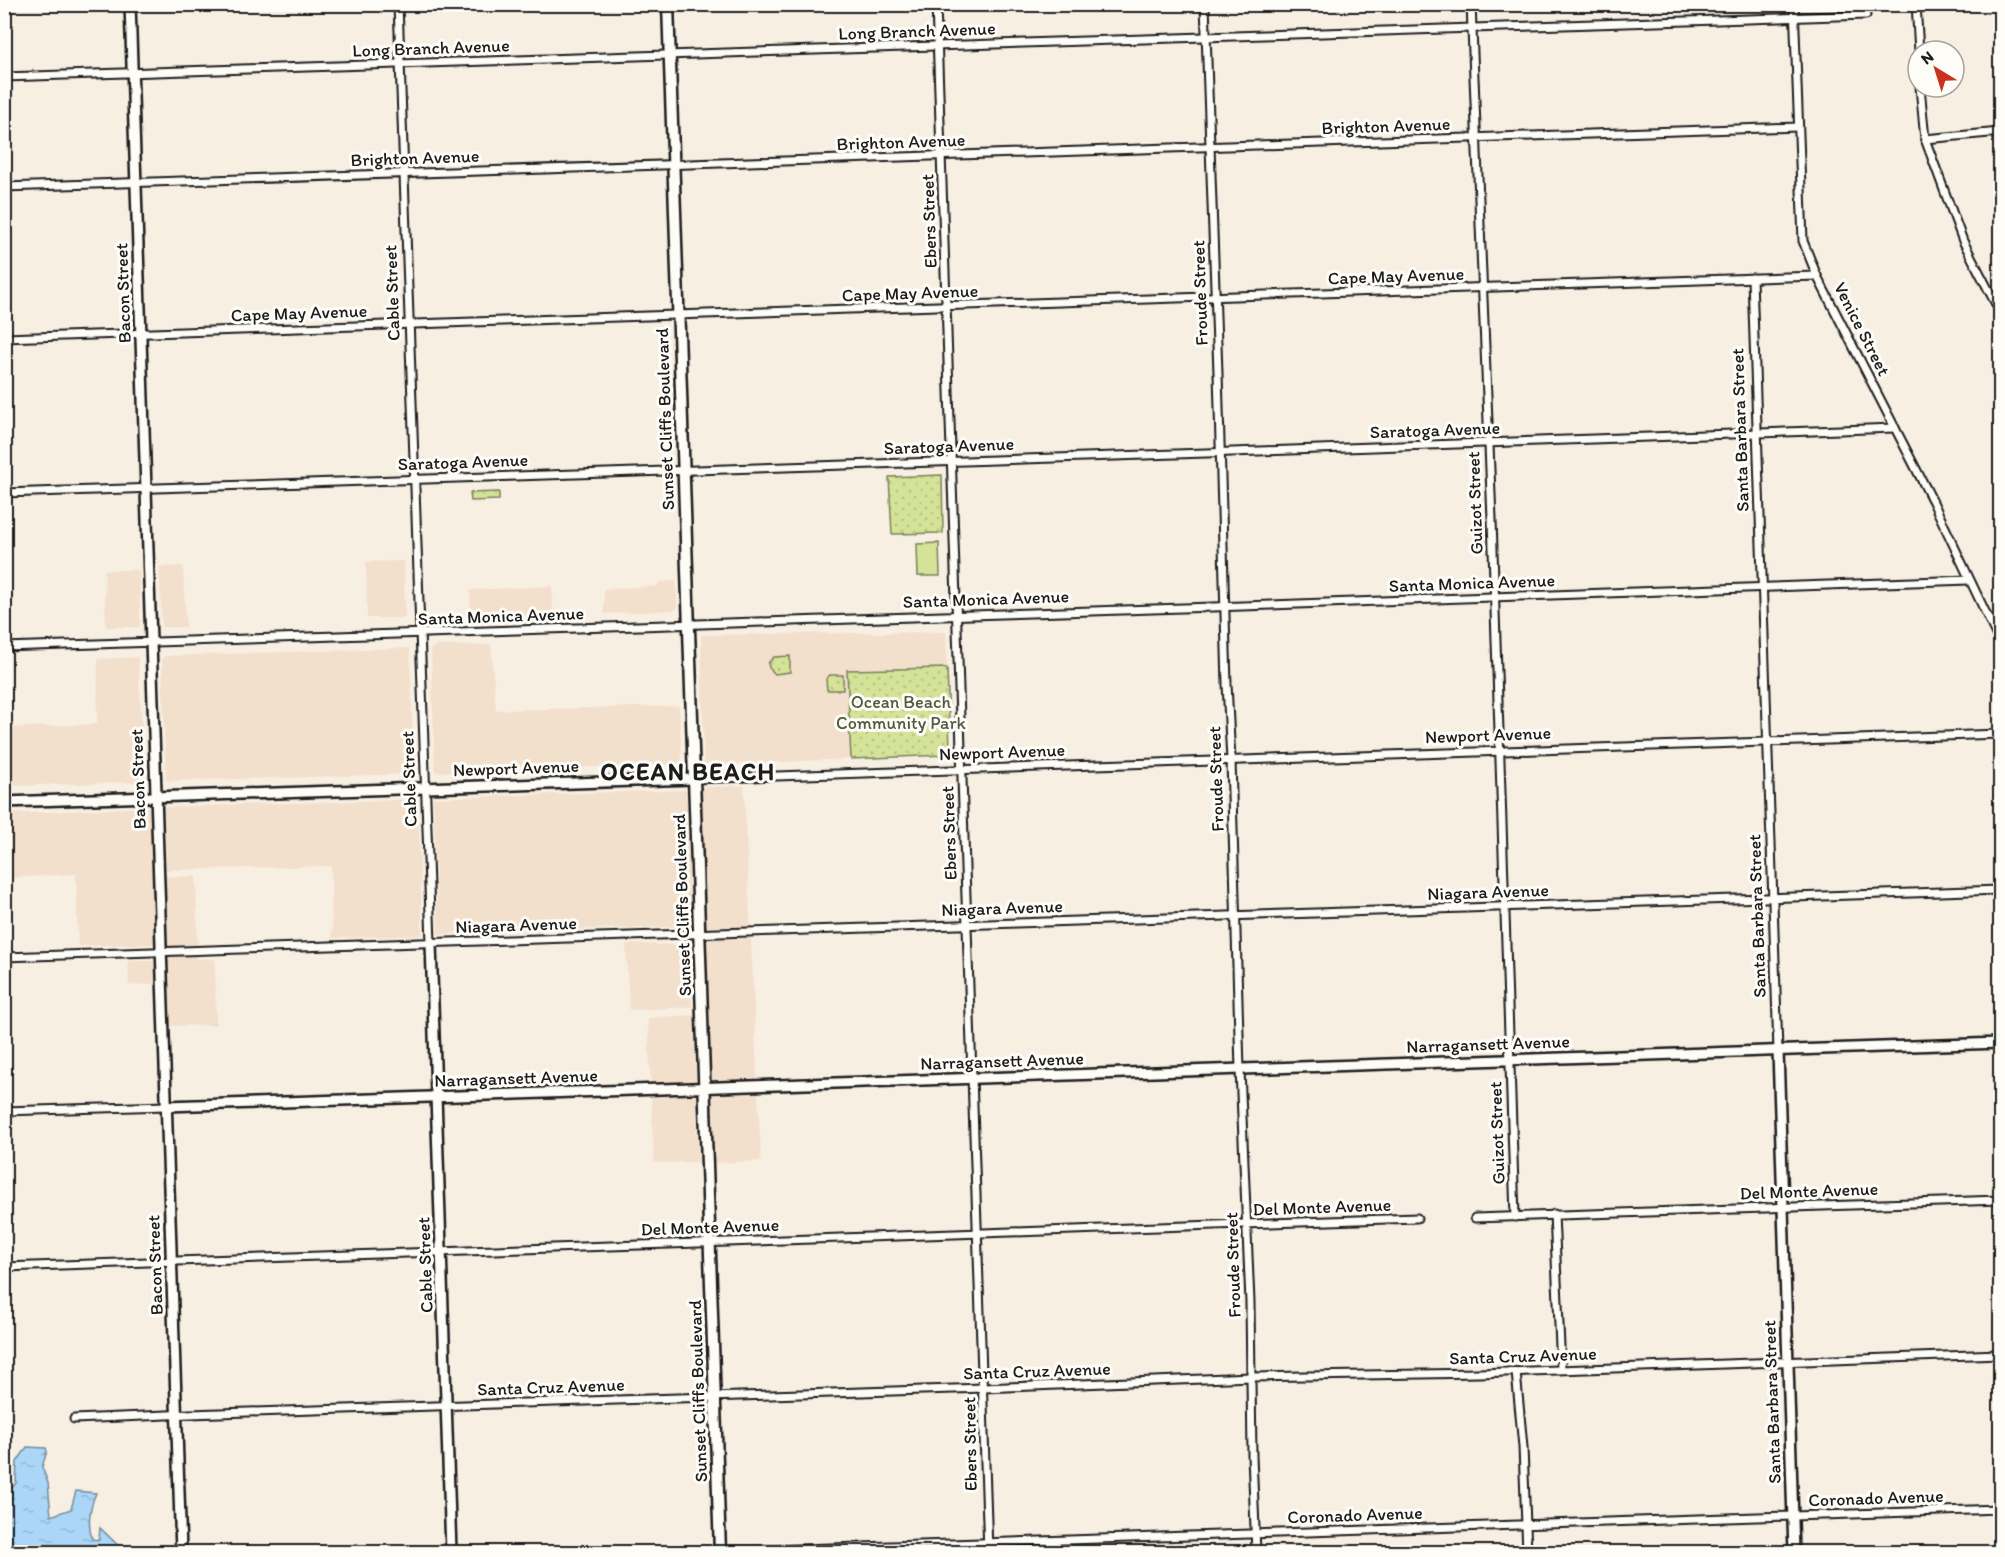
<svg xmlns="http://www.w3.org/2000/svg" width="2005" height="1557" font-family="Itim,sans-serif">
  <defs>
    <pattern id="park-dots" width="8" height="8" patternUnits="userSpaceOnUse" patternTransform="scale(1.5)"><rect width="8" height="8" fill="#d4e397"/><path d="M2 2h.1M6 6h.1" fill="none" stroke="#b5c282" stroke-width="1.8" stroke-linecap="round"/></pattern>
    <pattern id="water-ripples" width="26" height="14" patternUnits="userSpaceOnUse" patternTransform="scale(1.5)"><rect width="26" height="14" fill="#acd6f7"/><path d="M2 4q2-2 4 0t4 0M15 11q2-2 4 0t4 0" fill="none" stroke="#93b7d3"/></pattern>
  </defs>
  <rect width="100%" height="100%" fill="#f8efe3"/>
  <filter id="ink" filterUnits="userSpaceOnUse"><feTurbulence type="fractalNoise" baseFrequency=".0167" numOctaves="2"/><feDisplacementMap in="SourceGraphic" scale="12" xChannelSelector="R" yChannelSelector="G"/><feConvolveMatrix kernelMatrix="1 2 1 2 8 2 1 2 1" color-interpolation-filters="sRGB"/></filter>
  <g filter="url(#ink)">
    <!-- built -->
    <g fill="#f2dfcc">
      <polygon points="404,561 405,618 367,618 366,562"/>
      <polygon points="183,566 186,627 162,627 159,567"/>
      <polygon points="104,570 139,570 140,627 106,627"/>
      <polygon points="676,581 677,608 675,610 604,614 604,589 658,586 658,582"/>
      <polygon points="552,586 553,614 471,619 470,590"/>
      <polygon points="946,632 947,668 848,670 851,759 704,765 701,635"/>
      <polygon points="491,645 496,710 679,706 682,764 435,772 431,649 436,646"/>
      <polygon points="408,648 410,651 414,770 411,774 168,781 166,779 162,658 165,656"/>
      <polygon points="138,657 145,782 5,786 5,728 97,724 98,659"/>
      <polygon points="744,786 761,1161 714,1163 700,787"/>
      <polygon points="686,790 691,926 438,934 433,798"/>
      <polygon points="418,799 422,935 332,938 331,866 166,870 164,807"/>
      <polygon points="151,807 155,944 78,946 76,874 5,878 5,814"/>
      <polygon points="196,876 198,959 215,959 216,1025 170,1026 166,877"/>
      <polygon points="626,944 685,945 689,953 692,1007 629,1010"/>
      <polygon points="128,961 156,961 156,984 129,985"/>
      <polygon points="694,1015 698,1162 654,1163 648,1018"/>
    </g>
    <!-- park -->
    <g fill="url(#park-dots)" stroke="#78805a" stroke-width="1.5">
      <polygon points="942,475 943,533 892,534 889,477"/>
      <polygon points="499,492 499,500 471,501 470,493"/>
      <polygon points="790,656 790,672 775,674 769,668 768,663 774,657"/>
      <polygon points="947,668 950,750 945,755 851,759 847,670"/>
      <polygon points="830,675 843,675 843,690 827,690 826,679"/>
    </g>
    <!-- pitch -->
    <polygon fill="#d4e397" stroke="#78805a" stroke-width="1.5" points="939,543 940,576 918,576 917,544"/>
    <!-- water -->
    <path fill="url(#water-ripples)" stroke="#728c9f" stroke-width="1.5" d="M27,1447L46,1448L47,1451L42,1467L48,1483L51,1516L71,1509L76,1491L96,1493C89,1509 87,1523 92,1539L99,1540L100,1528L125,1552H5V1489L10,1490L16,1483L17,1462Z"/>
    <g fill="none" stroke-linecap="round" stroke-linejoin="round">
      <defs>
        <g id="minor">
          <polyline points="398,4 431,943"/>
          <polyline points="936,4 988,1552"/>
          <polyline points="1205,4 1218,373 1227,684 1231,760 1240,1070 1250,1302 1252,1456 1256,1552"/>
          <polyline points="1471,4 1492,519 1515,1217"/>
          <polyline points="1794,4 1803,241 1817,276 1933,502 2000,643"/>
          <polyline points="1916,4 1919,51"/>
          <polyline points="4,77 1866,15"/>
          <polyline points="1920,87 1925,139 1963,241 2000,312"/>
          <polyline points="1925,139 2000,132"/>
          <polyline points="4,187 1798,127"/>
          <polyline points="1752,278 1778,1051"/>
          <polyline points="4,338 1817,276"/>
          <polyline points="4,493 1206,453 1895,428"/>
          <polyline points="4,647 1213,607 1969,580"/>
          <polyline points="693,779 2000,734"/>
          <polyline points="4,957 2000,890"/>
          <polyline points="4,1111 166,1106"/>
          <polyline points="1554,1214 1561,1369"/>
          <polyline points="1475,1218 2000,1200"/>
          <polyline points="4,1267 1417,1218"/>
          <polyline points="1516,1372 1523,1447 1527,1552"/>
          <polyline points="74,1419 190,1414 984,1388 1251,1377 1479,1373 2000,1354"/>
          <polyline points="710,1552 2000,1509"/>
        </g>
        <g id="tertiary">
          <polyline points="130,4 181,1552"/>
          <polyline points="4,802 693,779"/>
          <polyline points="431,943 451,1552"/>
          <polyline points="1778,1051 1794,1552"/>
          <polyline points="166,1106 2000,1043"/>
        </g>
        <polyline id="secondary" points="668,4 720,1552"/>
      </defs>
      <!-- minor casing -->
      <use href="#minor" stroke="#1c1c1c" stroke-width="11"/>
      <!-- tertiary casing -->
      <use href="#tertiary" stroke="#1c1c1c" stroke-width="14"/>
      <!-- secondary casing -->
      <use href="#secondary" stroke="#1c1c1c" stroke-width="15"/>
      <!-- minor -->
      <use href="#minor" stroke="#fdfcf7" stroke-width="7"/>
      <!-- tertiary -->
      <use href="#tertiary" stroke="#fdfcf7" stroke-width="9"/>
      <!-- secondary -->
      <use href="#secondary" stroke="#fdfcf7" stroke-width="10"/>
    </g>
  </g>
  <g text-anchor="middle" dominant-baseline="central" stroke-width="6" stroke-linejoin="round" paint-order="stroke">
    <!-- street labels -->
    <g font-size="18" fill="#1c1c1c" stroke="#fdfcf7">
      <text transform="translate(917 31) rotate(-2)">Long Branch Avenue</text>
      <text transform="translate(431 48) rotate(-2)">Long Branch Avenue</text>
      <text transform="translate(1386 126) rotate(-2)">Brighton Avenue</text>
      <text transform="translate(901 142) rotate(-2)">Brighton Avenue</text>
      <text transform="translate(415 158) rotate(-2)">Brighton Avenue</text>
      <text transform="translate(929 221) rotate(-92)">Ebers Street</text>
      <text transform="translate(1396 276) rotate(-2)">Cape May Avenue</text>
      <text transform="translate(123 293) rotate(-92)">Bacon Street</text>
      <text transform="translate(392 293) rotate(-92)">Cable Street</text>
      <text transform="translate(910 293) rotate(-2)">Cape May Avenue</text>
      <text transform="translate(1200 293) rotate(-92)">Froude Street</text>
      <text transform="translate(299 313) rotate(-2)">Cape May Avenue</text>
      <text transform="translate(1862 329) rotate(63)">Venice Street</text>
      <text transform="translate(665 419) rotate(-92)">Sunset Cliffs Boulevard</text>
      <text transform="translate(1435 430) rotate(-2)">Saratoga Avenue</text>
      <text transform="translate(1740 430) rotate(-92)">Santa Barbara Street</text>
      <text transform="translate(949 446) rotate(-2)">Saratoga Avenue</text>
      <text transform="translate(463 462) rotate(-2)">Saratoga Avenue</text>
      <text transform="translate(1475 503) rotate(-92)">Guizot Street</text>
      <text transform="translate(1472 583) rotate(-2)">Santa Monica Avenue</text>
      <text transform="translate(986 599) rotate(-2)">Santa Monica Avenue</text>
      <text transform="translate(501 616) rotate(-2)">Santa Monica Avenue</text>
      <text transform="translate(1488 735) rotate(-2)">Newport Avenue</text>
      <text transform="translate(1002 752) rotate(-2)">Newport Avenue</text>
      <text transform="translate(516 768) rotate(-2)">Newport Avenue</text>
      <text transform="translate(138 779) rotate(-92)">Bacon Street</text>
      <text transform="translate(409 779) rotate(-92)">Cable Street</text>
      <text transform="translate(1216 779) rotate(-92)">Froude Street</text>
      <text transform="translate(949 833) rotate(-92)">Ebers Street</text>
      <text transform="translate(1488 892) rotate(-2)">Niagara Avenue</text>
      <text transform="translate(682 905) rotate(-92)">Sunset Cliffs Boulevard</text>
      <text transform="translate(1002 908) rotate(-2)">Niagara Avenue</text>
      <text transform="translate(1757 916) rotate(-92)">Santa Barbara Street</text>
      <text transform="translate(516 925) rotate(-2)">Niagara Avenue</text>
      <text transform="translate(1488 1044) rotate(-2)">Narragansett Avenue</text>
      <text transform="translate(1002 1061) rotate(-2)">Narragansett Avenue</text>
      <text transform="translate(516 1078) rotate(-2)">Narragansett Avenue</text>
      <text transform="translate(1497 1133) rotate(-92)">Guizot Street</text>
      <text transform="translate(1809 1191) rotate(-2)">Del Monte Avenue</text>
      <text transform="translate(1322 1207) rotate(-2)">Del Monte Avenue</text>
      <text transform="translate(710 1227) rotate(-2)">Del Monte Avenue</text>
      <text transform="translate(155 1265) rotate(-92)">Bacon Street</text>
      <text transform="translate(425 1265) rotate(-92)">Cable Street</text>
      <text transform="translate(1233 1265) rotate(-92)">Froude Street</text>
      <text transform="translate(1523 1356) rotate(-2)">Santa Cruz Avenue</text>
      <text transform="translate(1037 1371) rotate(-2)">Santa Cruz Avenue</text>
      <text transform="translate(551 1387) rotate(-2)">Santa Cruz Avenue</text>
      <text transform="translate(698 1391) rotate(-92)">Sunset Cliffs Boulevard</text>
      <text transform="translate(1772 1402) rotate(-92)">Santa Barbara Street</text>
      <text transform="translate(970 1444) rotate(-91)">Ebers Street</text>
      <text transform="translate(1876 1498) rotate(-2)">Coronado Avenue</text>
      <text transform="translate(1355 1515) rotate(-2)">Coronado Avenue</text>
    </g>
    <!-- park labels -->
    <g font-size="18" fill="#535841" stroke="#fdfcf7">
      <text x="901" y="702">Ocean Beach<tspan x="901" dy="21">Community Park</tspan></text>
    </g>
    <!-- district labels -->
    <g font-size="24" font-weight="bold" letter-spacing="1.5" fill="#1c1c1c" stroke="#fdfcf7">
      <text x="688" y="771">OCEAN BEACH</text>
    </g>
  </g>
  <!-- margin -->
  <rect width="2005" height="1557" fill="none" stroke="#fdfcf7" stroke-width="24"/>
  <rect x="12" y="12" width="1981" height="1533" fill="none" stroke="#1c1c1c" stroke-width="2" filter="url(#ink)"/>
  <!-- north arrow -->
  <g transform="translate(1936 69) rotate(322)"><circle r="28" fill="#fdfcf7" stroke="#a3a29f" stroke-width="1.5"/>
  <path d="M0-4.5L10 22L0 15L-10 22Z" fill="#c8321e"/>
  <text y="-9" font-size="16" font-weight="bold" text-anchor="middle" fill="#1c1c1c">N</text>
  </g>
</svg>
